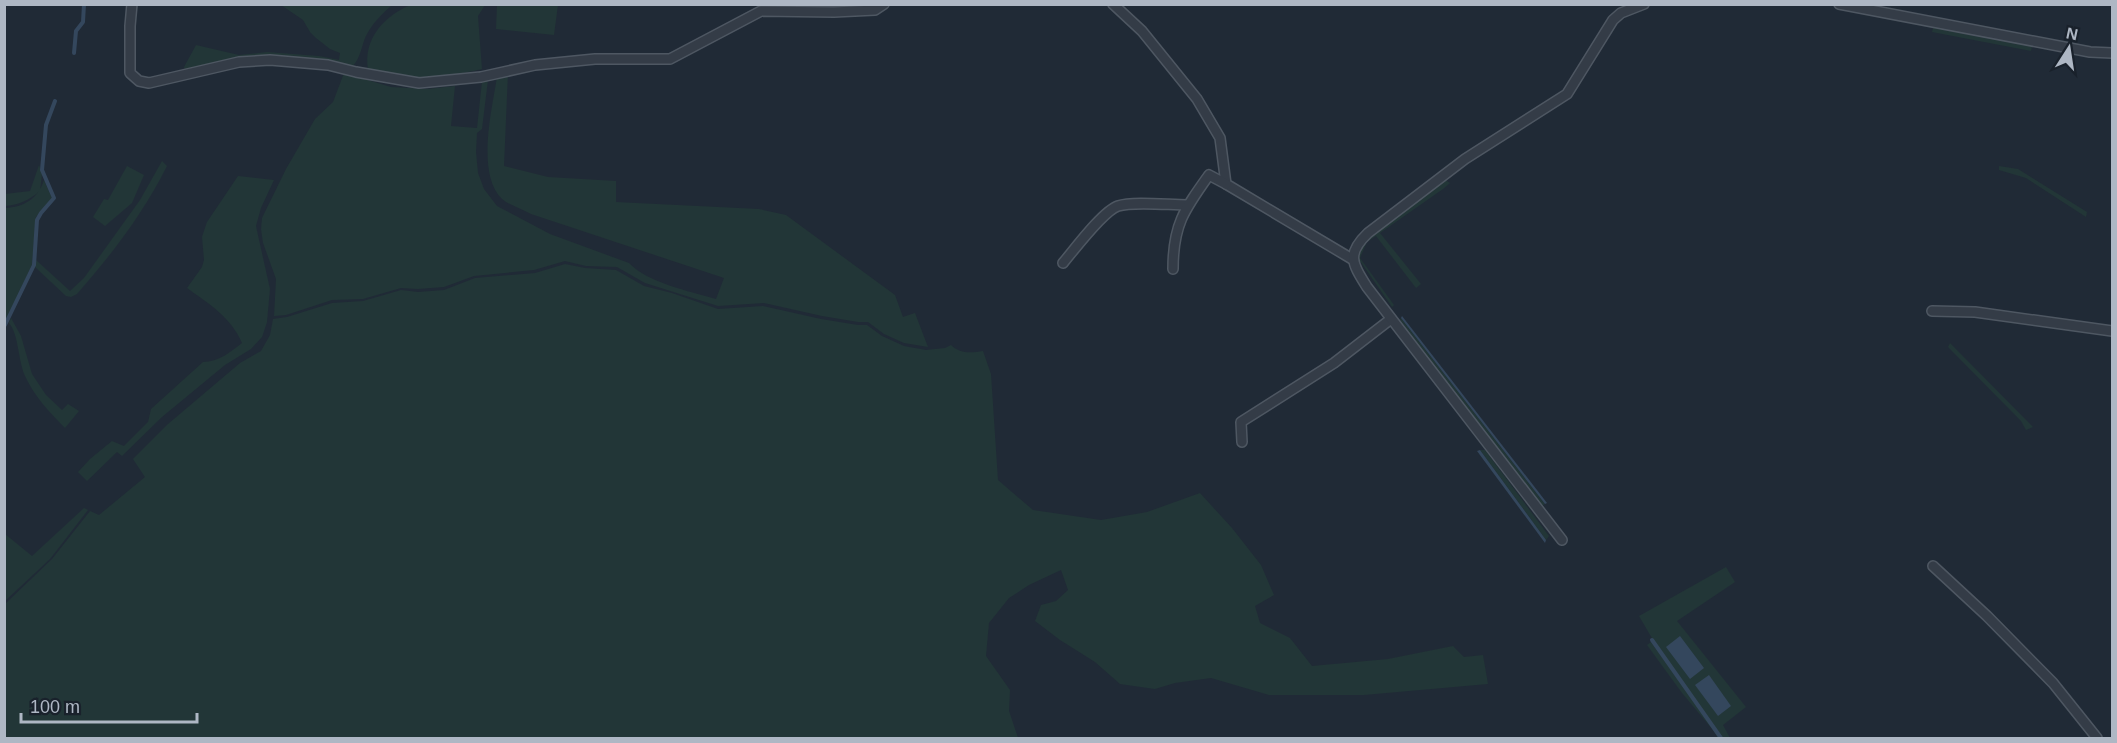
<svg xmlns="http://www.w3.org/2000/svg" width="2117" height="743" font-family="Helvetica,sans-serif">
  <rect width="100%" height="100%" fill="#202a36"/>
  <!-- green -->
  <g fill="#223637">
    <path d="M281,5H392C382,14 373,23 367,34C361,45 361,61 350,68L299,60L185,70L184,67L196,45L239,55L267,52L319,56L339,60L340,53L330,49L316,38L310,32L303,20Z"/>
    <path d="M410,5H485L478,16L482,69C451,76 396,88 368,69C363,38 385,16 410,5Z"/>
    <polygon points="497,5 558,5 554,35 496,29"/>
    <polygon points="1933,28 2032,47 2031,51 1932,32"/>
    <path d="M344,73L391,87L428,89L455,86L451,126L477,128L482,81L488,80L482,129L477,133L476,152L478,173L484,189L497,206L550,234L629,263C648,283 689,291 716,299L724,278L531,214C522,209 509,205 502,199C476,174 492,109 497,77L508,73L504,166L548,177L616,181V202L759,209L786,215L895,295L903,317L915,313L928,347L904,343L884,334L868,322H858L822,316L764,303L718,306L645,283L617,267L586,266L565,261L534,270L474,276L444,287L418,289L401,288L363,299L332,300L286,315L274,316L276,279L263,243L261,229L262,218L286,169L315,119L333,102Z"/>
    <path d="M162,161L167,166C143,214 112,254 77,294L71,297L66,296L35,267L36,260L70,291L84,278L140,200Z"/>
    <path d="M39,165L42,174L40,191C29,200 19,205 5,206V194L30,191Z"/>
    <polygon points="127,166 144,175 132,203 105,226 93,217 104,199 108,200"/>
    <polygon points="1999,166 2018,169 2087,212 2086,217 2026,178 1999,170"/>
    <path d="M238,176L274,180L261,208L256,226L270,289L267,322L262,337L251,349L225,365L162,417L122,456L117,452L87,481L78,472L90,459L112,441L124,446L148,422L151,409L203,362C219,362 230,352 242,343C231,317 209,304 187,288L202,267L204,260L202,237L207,222Z"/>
    <path d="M44,180L52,198L36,217L32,265L5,324V208C24,207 38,199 44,180Z"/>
    <polygon points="1445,180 1450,183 1443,189 1380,233 1421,284 1416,288 1376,236 1367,242 1360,258 1394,305 1392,307 1358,258 1365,241 1372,232"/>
    <path d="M565,264L585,268L616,270L644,286L672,293L718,309L763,306L821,319L858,325H867L882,336L904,346L926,350L945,348L951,345C960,354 971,353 983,351L991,374L998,480L1033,510L1101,520L1147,512L1200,493L1232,528L1261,565L1274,595L1255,606L1260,623L1290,638L1312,666L1388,659L1453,646L1464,657L1483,655L1488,684L1364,695H1269L1211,678L1175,683L1155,689L1120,684L1095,662L1060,640L1035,621L1041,605L1056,601L1068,590L1061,570L1029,585L1009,598L989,623L986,656L1010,690L1009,711L1018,738H5V604L52,559L90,511L99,515L145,477L133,459L168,424L240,363L261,351L270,335L273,319L287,317L332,303L363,301L401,290L418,292L444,290L475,278L535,273Z"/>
    <path d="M11,318L21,336L32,374L46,395L62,410L68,404L79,411L65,428C50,413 34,396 25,376C18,361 19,335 9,323Z"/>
    <polygon points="1401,318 1545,504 1542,506 1400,320"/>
    <polygon points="1950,343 2033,427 2026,430 2021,421 1948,347"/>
    <polygon points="1480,450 1485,450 1549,536 1546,540"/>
    <polygon points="84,508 88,510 50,559 5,601 5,534 32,556"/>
    <polygon points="1726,567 1735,582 1677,621 1746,707 1723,725 1730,738 1722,738 1653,640 1639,616"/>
    <polygon points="1651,642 1716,731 1720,738 1718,738 1713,730 1682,693 1647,645"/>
  </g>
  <!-- water -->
  <g fill="#34475d">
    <polygon points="1402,316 1547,503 1545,504 1401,318"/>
    <polygon points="1480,450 1546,540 1545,543 1477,451"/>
    <polygon points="1680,636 1704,668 1690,679 1666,647"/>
    <polygon points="1709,675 1731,706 1718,716 1695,685"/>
  </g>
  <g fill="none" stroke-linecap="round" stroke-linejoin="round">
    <!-- stream -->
    <g stroke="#34475d" stroke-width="4">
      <polyline points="74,53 76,31 83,22 84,4"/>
      <polyline points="5,325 34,265 37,220 41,213 54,198 42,170 46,125 55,101"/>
      <polyline points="1652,640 1721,738"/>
    </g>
    <defs>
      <g id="street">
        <polyline points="132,4 130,26 130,73 139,81 149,83 239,62 270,60 328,65 356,72 419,83 481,77 535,65 595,59 670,59 761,11 834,12 875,10 884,4"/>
        <polyline points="1113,4 1142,31 1197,99 1220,138 1226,184 1352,259"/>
        <polyline points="1839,4 2090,52 2112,53"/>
        <path d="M1063,263C1074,250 1103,211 1118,206C1133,201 1169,205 1187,205"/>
        <path d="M1173,269C1173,225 1184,210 1209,175L1226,184"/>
        <polyline points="1932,311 1975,312 2112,331"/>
        <polyline points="1242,442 1241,422 1334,363 1391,319"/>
        <path d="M1562,540L1367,287C1352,263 1346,254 1368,233L1465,159L1567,94L1613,20L1621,13L1644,4"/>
        <polyline points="1933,566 1987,616 2053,683 2097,738"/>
      </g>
    </defs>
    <!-- street casing -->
    <use href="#street" stroke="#4e5762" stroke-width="12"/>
    <!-- street -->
    <use href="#street" stroke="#343c47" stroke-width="9"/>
  </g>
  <!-- border -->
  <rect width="2117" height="743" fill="none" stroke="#aeb7c4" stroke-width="12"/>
  <!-- north arrow -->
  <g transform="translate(2069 48) rotate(12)" stroke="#19212b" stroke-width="4.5" paint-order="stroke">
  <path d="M0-4.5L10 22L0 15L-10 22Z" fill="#aeb7c4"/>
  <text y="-9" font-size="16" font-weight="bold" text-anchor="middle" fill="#aeb7c4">N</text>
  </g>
  <!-- scale -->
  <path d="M21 713v9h176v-9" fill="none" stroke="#aeb7c4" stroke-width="3"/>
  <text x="30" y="713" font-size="18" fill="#aeb7c4" stroke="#19212b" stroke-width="4.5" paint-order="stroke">100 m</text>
</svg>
